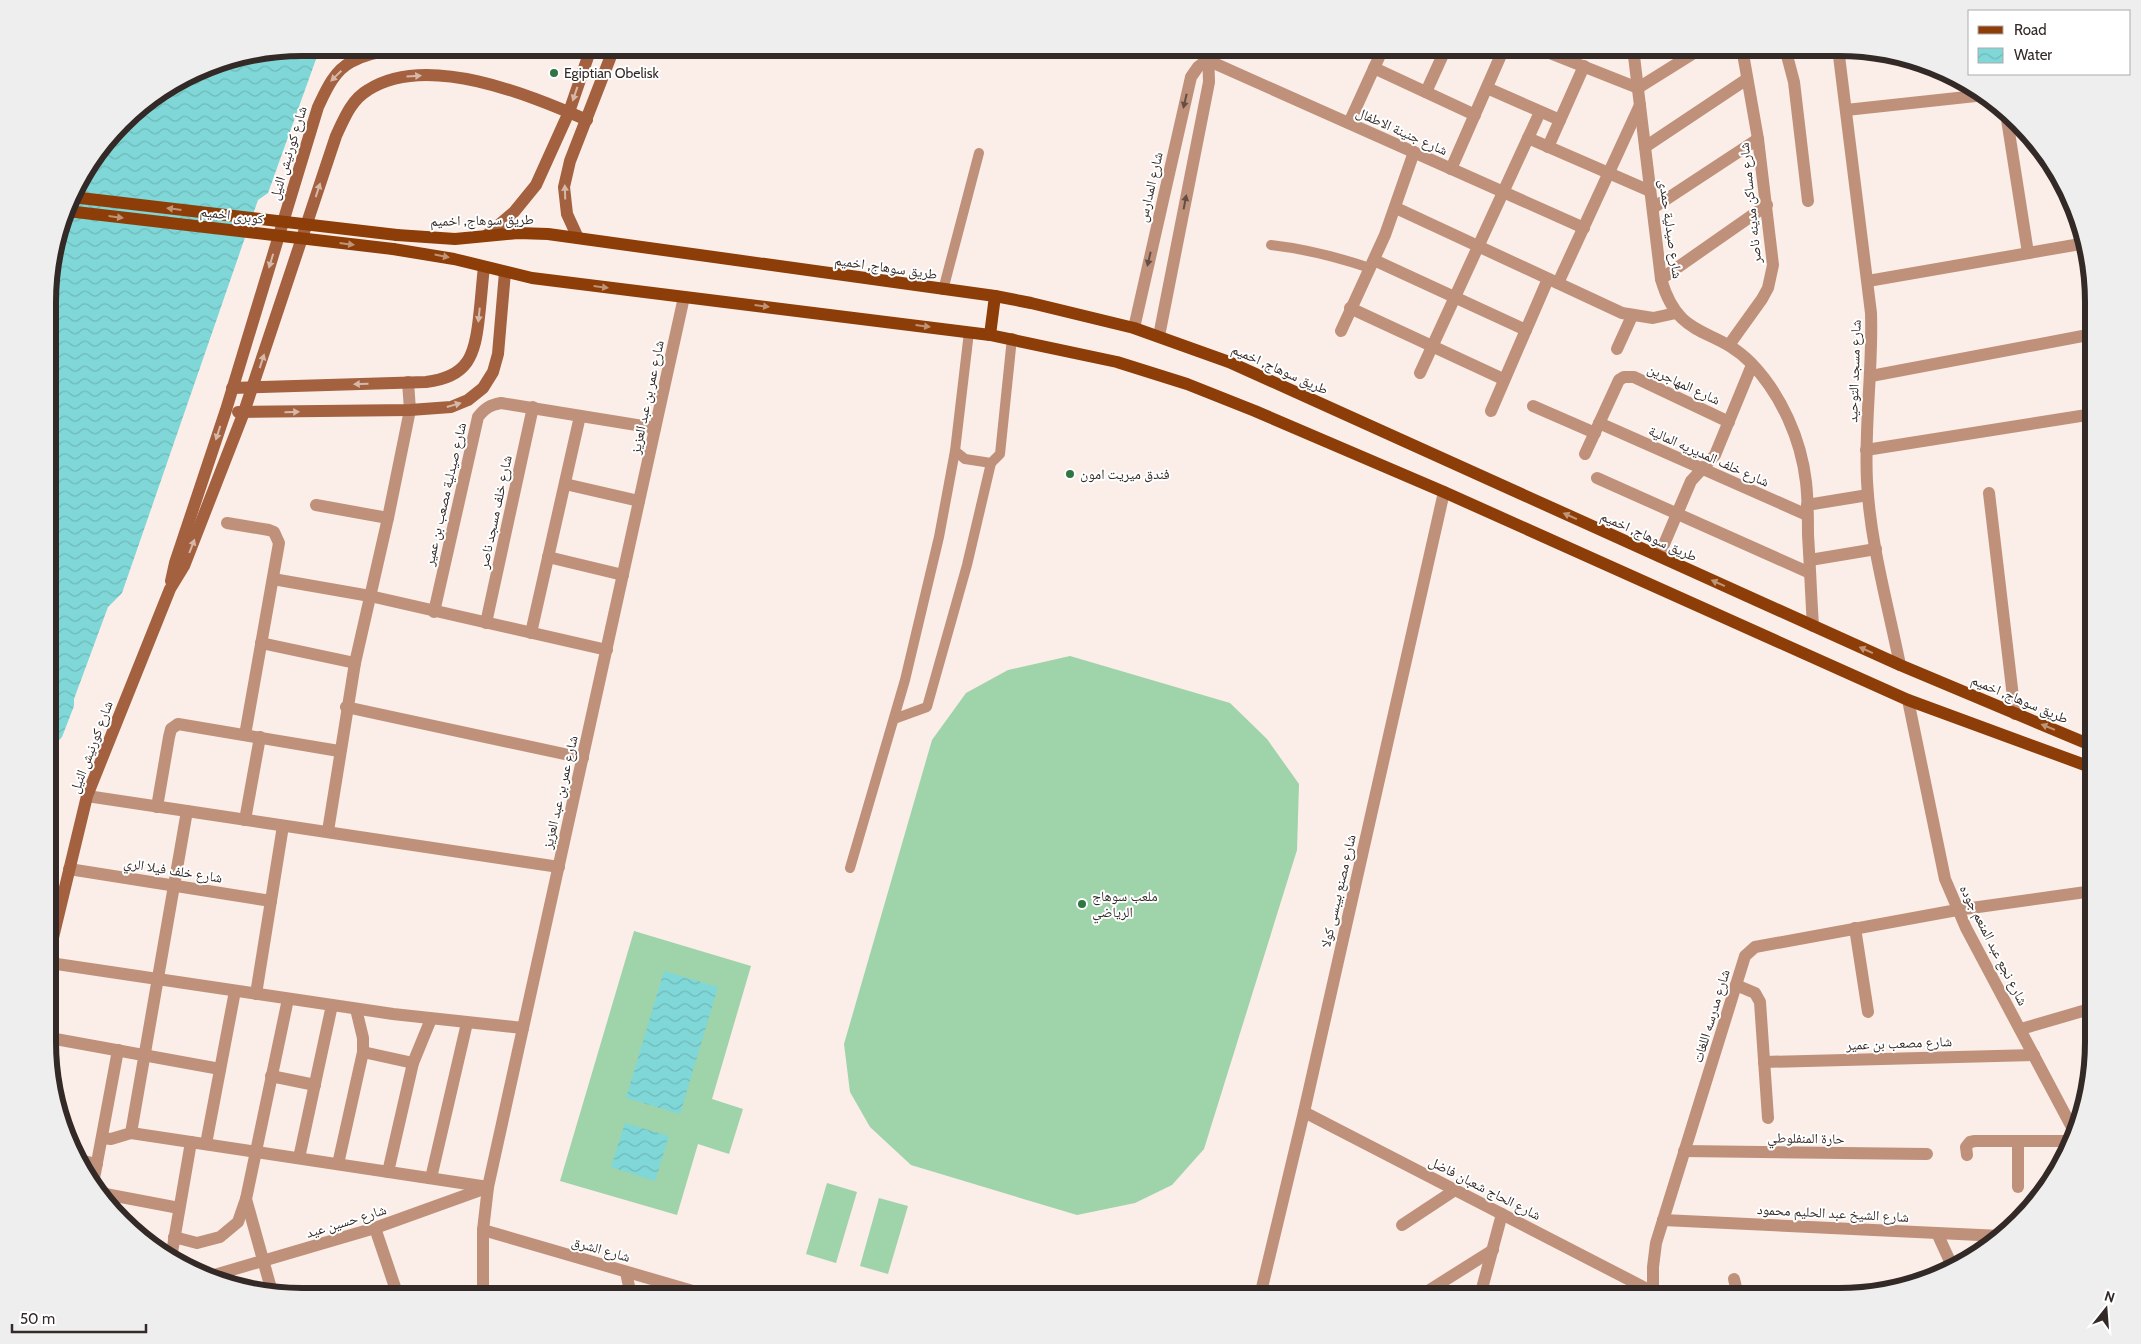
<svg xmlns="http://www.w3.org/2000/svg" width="2141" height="1344" font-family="Cabin,'Noto Naskh Arabic',sans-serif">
  <defs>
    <pattern id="water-waves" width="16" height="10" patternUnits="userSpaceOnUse" patternTransform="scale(1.25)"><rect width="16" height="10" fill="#80d7d7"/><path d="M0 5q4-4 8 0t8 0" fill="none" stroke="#6fb9b9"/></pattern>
  </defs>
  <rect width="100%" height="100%" fill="#fbede7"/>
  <!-- pitch -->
  <g fill="#9fd3aa">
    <polygon points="1070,656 1230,703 1267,739 1299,784 1297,850 1204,1149 1172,1185 1135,1203 1077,1215 911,1165 870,1127 850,1092 844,1044 932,740 966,693 1008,670"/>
    <polygon points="634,931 751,966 712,1099 743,1109 729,1154 698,1144 677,1215 560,1181"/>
    <polygon points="827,1183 857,1192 836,1263 806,1254"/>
    <polygon points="879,1198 908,1206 888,1274 860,1266"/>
  </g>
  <!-- water -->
  <g fill="url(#water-waves)">
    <polygon points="303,48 320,48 268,193 258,200 122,593 108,607 74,699 74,706 62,737 52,748 51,760 59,774 50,810 50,270 74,189 134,111 205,67"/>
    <polygon points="664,971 718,987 680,1114 626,1098"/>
    <polygon points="625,1123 669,1136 655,1181 611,1167"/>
  </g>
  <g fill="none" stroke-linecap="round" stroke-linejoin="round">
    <!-- service -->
    <g stroke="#bf917a" stroke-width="10">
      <polyline points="929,48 948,53"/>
      <path d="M1271,245C1306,249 1337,257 1370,268"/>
      <polyline points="943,290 979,153"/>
      <polyline points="969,332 955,451 965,459 991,463 1000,454 1012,338"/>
      <polyline points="894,719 927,707 967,565 991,463"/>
      <polyline points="850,868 905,680 939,537 955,451"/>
    </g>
    <!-- minor -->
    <g stroke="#bf917a" stroke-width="12">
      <polyline points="1537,48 1638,88 1702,48"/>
      <path d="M1633,48L1661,279C1679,342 1714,325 1751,363C1781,394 1801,439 1806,482C1808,499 1808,517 1808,535C1810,565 1811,596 1813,626"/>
      <polyline points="1785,48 1794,82 1808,201"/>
      <path d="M1838,48L1871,313C1873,369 1864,425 1867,481C1870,543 1888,605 1900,665"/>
      <polyline points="1207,60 1584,228"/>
      <polyline points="1374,68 1475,115"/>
      <polyline points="1487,88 1560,120"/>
      <polyline points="1426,92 1446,48"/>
      <polyline points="1846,110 1985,95"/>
      <polyline points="2006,113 2028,253"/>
      <polyline points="1349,123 1380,55 1381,48"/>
      <polyline points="1528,138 1650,191"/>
      <polyline points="1548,147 1584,66"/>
      <polyline points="1645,147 1747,79"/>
      <polyline points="1451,169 1504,48"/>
      <polyline points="1396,208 1622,313 1653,318 1676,313"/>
      <polyline points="1653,208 1758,139"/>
      <polyline points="1374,260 1526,330"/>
      <polyline points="1661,279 1767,205"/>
      <polyline points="1868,281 2086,243"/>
      <polyline points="1558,283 1640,105"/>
      <polyline points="1350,308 1503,379"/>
      <polyline points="1134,328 1191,77 1198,67 1207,60"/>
      <polyline points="1341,331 1385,235 1414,152"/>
      <polyline points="1159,336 1209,82 1208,48"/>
      <polyline points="1729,345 1762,299 1768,288 1773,265 1758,139 1742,48"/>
      <polyline points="1617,349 1632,316"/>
      <polyline points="1420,373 1540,112"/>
      <polyline points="1871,376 2093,334"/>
      <polyline points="1533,406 1595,433"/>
      <polyline points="1491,411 1548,279"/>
      <polyline points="1599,423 1807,515"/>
      <polyline points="1866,450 2093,414"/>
      <polyline points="1585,454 1619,380 1624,377 1634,377 1729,422"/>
      <polyline points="1597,478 1810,573"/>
      <polyline points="565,484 639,501"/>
      <polyline points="1989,493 2015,714"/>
      <polyline points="316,505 388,518"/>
      <polyline points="1807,505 1868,495"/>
      <polyline points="227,523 269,530 274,532 279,543 245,735"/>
      <polyline points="1659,556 1691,481 1715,455 1752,365"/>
      <polyline points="548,557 623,575"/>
      <polyline points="1810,560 1876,549"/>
      <polyline points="273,579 370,596 607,650"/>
      <path d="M434,612L478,417C485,408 490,405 501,403L655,428"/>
      <polyline points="486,623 533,407"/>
      <polyline points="531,633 580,416"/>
      <polyline points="261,643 355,663"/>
      <polyline points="1908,700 1945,879 1966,928 2075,1133"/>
      <polyline points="346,707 583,758"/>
      <polyline points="87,796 559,867"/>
      <polyline points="157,807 169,737 171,729 178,724 339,751"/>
      <polyline points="245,820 260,737"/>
      <polyline points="328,831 355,663 388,518 410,410 408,382"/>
      <polyline points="69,869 271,901"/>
      <polyline points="1855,928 1868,1012"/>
      <polyline points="50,963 393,1014 523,1028"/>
      <polyline points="1736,985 1755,993 1760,1002 1768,1118"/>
      <polyline points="256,994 283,826"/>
      <polyline points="2021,1029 2093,1008"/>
      <polyline points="50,1038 220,1069"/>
      <polyline points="363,1052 413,1063"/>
      <polyline points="1764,1062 2034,1055"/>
      <polyline points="271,1076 315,1085"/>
      <polyline points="1304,1112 1653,1292"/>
      <polyline points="131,1133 488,1187"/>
      <polyline points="102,1138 111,1139 131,1133 187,811"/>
      <polyline points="2018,1141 2018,1187"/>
      <polyline points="206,1144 235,991"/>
      <polyline points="1684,1151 1927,1154"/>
      <polyline points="1967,1155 1966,1147 1970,1142 1975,1141 2071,1141"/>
      <polyline points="299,1158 332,1005"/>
      <polyline points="79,1160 97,1164"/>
      <polyline points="338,1164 363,1052 363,1038 356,1009"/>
      <polyline points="388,1172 413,1063 431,1019"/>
      <polyline points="431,1178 467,1023"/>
      <polyline points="93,1184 118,1050"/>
      <polyline points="100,1193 179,1208"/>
      <polyline points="246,1199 272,1292"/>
      <polyline points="1663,1220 2001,1236"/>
      <polyline points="1402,1225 1455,1190"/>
      <polyline points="375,1228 398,1296"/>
      <polyline points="483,1230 710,1296"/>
      <polyline points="1937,1233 1953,1268"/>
      <polyline points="174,1237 197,1243 220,1237 238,1222 246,1199 288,999"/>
      <polyline points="171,1258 191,1142"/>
      <polyline points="626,1272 631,1296"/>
      <polyline points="211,1276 375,1228 486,1188"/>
      <polyline points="1734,1279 1738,1296"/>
      <polyline points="483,1296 483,1230 488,1187 684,297"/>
      <polyline points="1260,1296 1304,1112 1444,492"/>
      <polyline points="1420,1296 1493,1250"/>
      <polyline points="1480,1296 1502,1214"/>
      <polyline points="1653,1296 1653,1267 1656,1243 1745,956 1755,947 1957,910 2093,891"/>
    </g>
    <!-- secondary -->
    <g stroke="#a3613f" stroke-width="12">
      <polyline points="487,235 514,212 536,185 569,112 591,48"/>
      <polyline points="578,238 567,214 564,187 570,161 614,48"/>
      <path d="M232,388L426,382C468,377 475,356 479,317C481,301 482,284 484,267"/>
      <polyline points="238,412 410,410 451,407 468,400 483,388 493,372 498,354 505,272"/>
      <path d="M171,581L175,563L226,410L318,107C326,90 334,71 351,62C378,47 408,50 437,51C481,51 526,55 570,48"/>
      <path d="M50,950L87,796L170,589L184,566L244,412L336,136C344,119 351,100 368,90C427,52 529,95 587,120"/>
    </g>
    <!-- primary -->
    <g stroke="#8d3e08" stroke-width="12">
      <polyline points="397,235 455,239 518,233 548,234 995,296 1031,303 1134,328 1229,362 1900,665 2093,746"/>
      <polyline points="393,249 454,259 532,278 990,335 1117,362 1187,384 1255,411 1444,492 1908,700 2093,768"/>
      <polyline points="990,335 995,296"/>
    </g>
    <!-- primary-bridge -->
    <g stroke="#8d3e08" stroke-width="12">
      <polyline points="72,197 397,235"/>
      <polyline points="67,211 393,249"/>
    </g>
  </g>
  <!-- one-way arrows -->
  <defs><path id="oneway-solid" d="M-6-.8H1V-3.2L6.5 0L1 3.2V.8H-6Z" transform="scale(1.25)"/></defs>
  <g fill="#d6b8a9">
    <use href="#oneway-solid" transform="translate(336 76) rotate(136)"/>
    <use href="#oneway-solid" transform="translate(414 76) rotate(-4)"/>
    <use href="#oneway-solid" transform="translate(575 94) rotate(109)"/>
    <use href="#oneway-solid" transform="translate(318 190) rotate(-72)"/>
    <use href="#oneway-solid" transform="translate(565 192) rotate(-92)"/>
    <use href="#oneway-solid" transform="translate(271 261) rotate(107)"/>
    <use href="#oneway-solid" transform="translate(479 315) rotate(96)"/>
    <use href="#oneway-solid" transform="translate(262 361) rotate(-72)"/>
    <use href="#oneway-solid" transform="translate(361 384) rotate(178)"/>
    <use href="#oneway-solid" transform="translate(454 405) rotate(-16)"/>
    <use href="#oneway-solid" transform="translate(292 412) rotate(-1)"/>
    <use href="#oneway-solid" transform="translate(218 433) rotate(108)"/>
    <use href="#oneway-solid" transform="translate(192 546) rotate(-69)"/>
  </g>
  <g fill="#644e44">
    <use href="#oneway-solid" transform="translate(1185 101) rotate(103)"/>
    <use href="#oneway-solid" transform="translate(1185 202) rotate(-79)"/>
    <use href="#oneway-solid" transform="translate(1149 259) rotate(103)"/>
  </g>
  <g fill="#c09577">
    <use href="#oneway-solid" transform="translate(174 209) rotate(-173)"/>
    <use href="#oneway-solid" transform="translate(116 217) rotate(7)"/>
    <use href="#oneway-solid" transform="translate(347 244) rotate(7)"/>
    <use href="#oneway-solid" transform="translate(442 256) rotate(11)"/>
    <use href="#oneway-solid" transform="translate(601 287) rotate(7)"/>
    <use href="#oneway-solid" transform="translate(762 306) rotate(7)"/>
    <use href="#oneway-solid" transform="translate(923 326) rotate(7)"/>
    <use href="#oneway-solid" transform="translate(1570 516) rotate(-156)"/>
    <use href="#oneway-solid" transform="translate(1718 583) rotate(-156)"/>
    <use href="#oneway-solid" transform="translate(1866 650) rotate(-156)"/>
    <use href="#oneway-solid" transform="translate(2048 727) rotate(-158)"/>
  </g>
  <!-- markers -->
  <g fill="#2f7642" stroke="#fff" stroke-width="2">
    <circle cx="554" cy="73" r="5"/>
    <circle cx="1070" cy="474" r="5"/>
    <circle cx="1082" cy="904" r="5"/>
  </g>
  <g text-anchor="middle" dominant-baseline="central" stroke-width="4" stroke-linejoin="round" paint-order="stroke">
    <!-- poi labels -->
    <g font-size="14" fill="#332a27" stroke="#fff" text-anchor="start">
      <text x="564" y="73">Egiptian Obelisk</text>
      <text x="1080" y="474">فندق ميريت امون</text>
      <text x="1092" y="896">ملعب سوهاج<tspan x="1092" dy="16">الرياضي</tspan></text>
    </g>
    <!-- street labels -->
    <g font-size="14" fill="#332a27" stroke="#fff">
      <text transform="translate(1402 131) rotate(24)">شارع جنينة الاطفال</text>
      <text transform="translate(288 153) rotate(-73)">شارع كورنيش النيل</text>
      <text transform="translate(1150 187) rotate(-77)">شارع المدارس</text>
      <text transform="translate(1750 203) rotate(-96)">شارع مساكن مدينه ناصر</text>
      <text transform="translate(232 215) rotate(7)">كوبرى اخميم</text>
      <text transform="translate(482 220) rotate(-1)">طريق سوهاج, اخميم</text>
      <text transform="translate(1671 229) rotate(82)">شارع صيدلية حمدى</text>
      <text transform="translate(886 267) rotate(8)">طريق سوهاج, اخميم</text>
      <text transform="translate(1280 369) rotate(24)">طريق سوهاج, اخميم</text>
      <text transform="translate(1854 371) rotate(-88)">شارع مسجد التوحيد</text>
      <text transform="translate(1684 384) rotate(25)">شارع المهاجرين</text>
      <text transform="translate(647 397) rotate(-78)">شارع عمر بن عبد العزيز</text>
      <text transform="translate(1709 456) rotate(24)">شارع خلف المديريه المالية</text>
      <text transform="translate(445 494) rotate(-77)">شارع صيدلية مصعب بن عمير</text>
      <text transform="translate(495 512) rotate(-78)">شارع خلف مسجد ناصر</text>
      <text transform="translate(1649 536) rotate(24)">طريق سوهاج, اخميم</text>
      <text transform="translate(2020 699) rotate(23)">طريق سوهاج, اخميم</text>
      <text transform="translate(91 747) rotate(-69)">شارع كورنيش النيل</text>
      <text transform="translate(560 792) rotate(-77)">شارع عمر بن عبد العزيز</text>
      <text transform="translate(173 870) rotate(9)">شارع خلف فيلا الري</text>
      <text transform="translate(1338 891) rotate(-77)">شارع مصنع بيبسى كولا</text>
      <text transform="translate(1994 945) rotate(63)">شارع نجع عبد المنعم جوده</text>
      <text transform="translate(1711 1016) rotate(-73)">شارع مدرسه اللغات</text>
      <text transform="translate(1899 1043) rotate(-2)">شارع مصعب بن عمير</text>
      <text transform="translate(1806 1138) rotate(1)">حارة المنفلوطي</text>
      <text transform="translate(1485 1188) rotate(27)">شارع الحاج شعبان فاضل</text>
      <text transform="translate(1833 1213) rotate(3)">شارع الشيخ عبد الحليم محمود</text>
      <text transform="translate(346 1221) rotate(-17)">شارع حسين عيد</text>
      <text transform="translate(601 1249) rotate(16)">شارع الشرق</text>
    </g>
  </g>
  <!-- crop -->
  <path d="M0 0H2141V1344H0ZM302 56H1839A246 246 0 0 1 2085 302V1042A246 246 0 0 1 1839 1288H302A246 246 0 0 1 56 1042V302A246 246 0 0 1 302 56Z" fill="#efeeee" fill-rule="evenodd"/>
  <path fill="none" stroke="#332a27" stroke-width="6" d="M302 56H1839A246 246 0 0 1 2085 302V1042A246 246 0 0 1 1839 1288H302A246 246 0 0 1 56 1042V302A246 246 0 0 1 302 56Z"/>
  <!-- legend -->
  <rect x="1968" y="10" width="162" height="65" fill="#ffffff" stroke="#adaaa9"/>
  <rect x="1978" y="26" width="25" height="8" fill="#8d3e08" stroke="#adaaa9"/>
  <text x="2014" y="35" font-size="15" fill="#332a27">Road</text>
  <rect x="1978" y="48" width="25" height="15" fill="url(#water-waves)" stroke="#adaaa9"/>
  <text x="2014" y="60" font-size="15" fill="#332a27">Water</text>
  <!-- north arrow -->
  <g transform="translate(2106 1309) rotate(17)" stroke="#ffffff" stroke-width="4" paint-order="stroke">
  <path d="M0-4L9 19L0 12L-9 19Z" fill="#332a27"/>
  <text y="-8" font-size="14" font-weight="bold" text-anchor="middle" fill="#332a27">N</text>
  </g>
  <!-- scale -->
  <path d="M12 1324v8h134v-8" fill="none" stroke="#332a27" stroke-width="2.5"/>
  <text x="20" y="1324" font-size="15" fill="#332a27" stroke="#ffffff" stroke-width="4" paint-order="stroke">50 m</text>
</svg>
